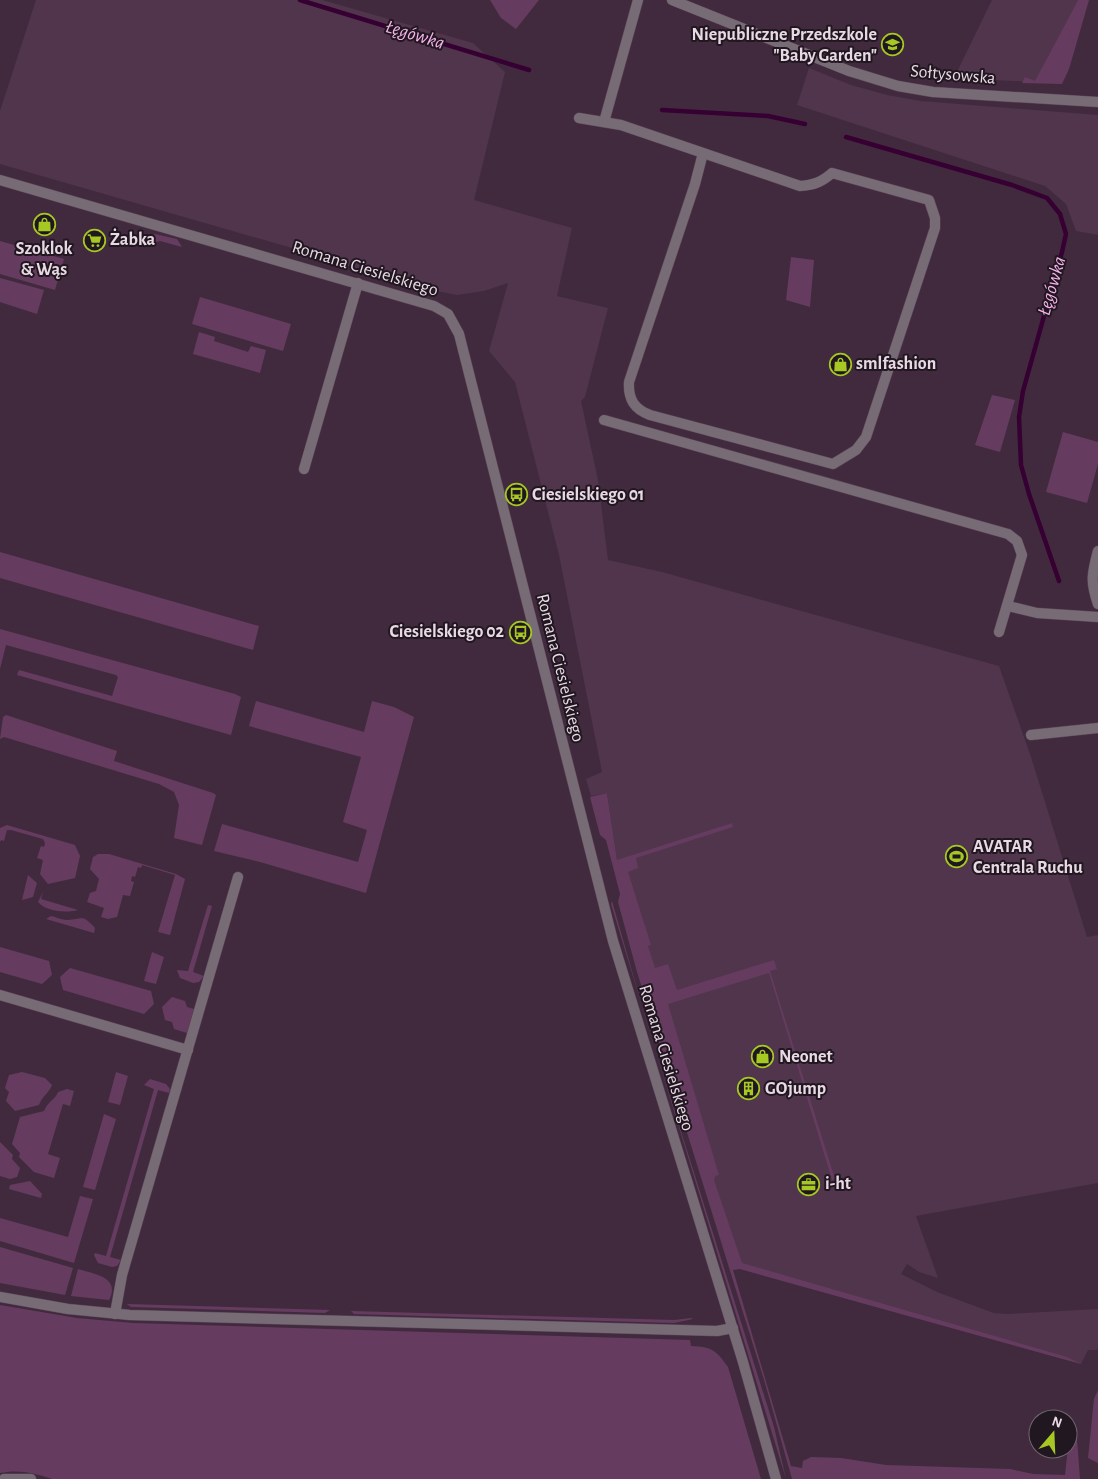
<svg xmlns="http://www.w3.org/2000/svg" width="1098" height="1479" font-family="'Alegreya Sans',sans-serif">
  <rect width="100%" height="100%" fill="#412a3e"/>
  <!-- built -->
  <g fill="#50354c">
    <polygon points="36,0 322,0 473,43 505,72 474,200 572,228 557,296 608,308 585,397 581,401 598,480 608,560 662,572 999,666 1031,757 1087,937 1098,935 1098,1183 916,1216 938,1278 919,1272 907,1264 901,1274 937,1292 994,1313 1008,1314 1098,1309 1098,1347 1097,1350 1088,1350 1081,1364 740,1269 617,860 607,793 591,796 586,779 602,772 559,555 515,382 489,351 508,283 484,291 457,295 416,287 285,246 0,164 0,111"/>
    <polygon points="992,0 1078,0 1035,82 954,78"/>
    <polygon points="809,68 851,85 887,95 921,101 1098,115 1098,235 1076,231 1066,204 1045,186 797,105"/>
  </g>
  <!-- green -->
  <g fill="#653c5f">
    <polygon points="490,0 539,0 516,29 501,18"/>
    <polygon points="1078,0 1089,0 1069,69 1062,84 1022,83 1025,77 1035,81"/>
    <polygon points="155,234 177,239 182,247 160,241 149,244 143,242 147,236"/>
    <polygon points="0,241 64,259 55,290 0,274"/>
    <polygon points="791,257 814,260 810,307 786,300"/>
    <polygon points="0,278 44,290 37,314 0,302"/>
    <polygon points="200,297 291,324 283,351 192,324"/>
    <polygon points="199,332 215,337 214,341 248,352 251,346 266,350 260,373 193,354"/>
    <polygon points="992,395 1015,400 1000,452 975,445"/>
    <polygon points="1063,432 1098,442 1098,464 1087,503 1046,492"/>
    <polygon points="0,552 259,626 253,650 0,578"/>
    <polygon points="0,629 235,694 241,697 231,735 17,675 19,670 112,696 118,677 116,675 6,645 0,669"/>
    <polygon points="256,701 364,732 372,701 394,707 414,717 366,893 260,862 214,851 222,824 358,862 367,830 343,822 361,757 249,726"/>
    <polygon points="6,715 114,750 117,751 114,761 213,793 216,795 202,845 174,838 179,805 174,792 159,784 4,737 0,739 3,717"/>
    <polygon points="607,793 617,860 732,823 733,827 636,858 638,868 628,872 651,945 648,946 655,968 668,964 677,990 774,960 777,969 770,971 835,1179 832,1180 769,973 668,1004 719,1175 715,1176 714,1180 742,1263 1067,1357 1081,1364 740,1269 733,1270 791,1466 802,1468 803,1461 811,1457 841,1458 886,1465 1010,1469 1033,1474 1065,1475 1069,1438 1077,1439 1080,1479 792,1479 765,1383 637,972 618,902 620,894 606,840 600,835 590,797"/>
    <polygon points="7,825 75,845 80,856 75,878 48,884 40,874 43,860 37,858 41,846 44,847 45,843 43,839 11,830 7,830 4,841 1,840 0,842 0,828"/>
    <polygon points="98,854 109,854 176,874 185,879 170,935 158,932 175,875 142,865 141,868 138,867 135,877 132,876 131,881 134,882 130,896 123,895 117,917 108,919 101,917 104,908 87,902 90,893 96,891 99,879 90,869 93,857"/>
    <polygon points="28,875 37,883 33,897 22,900"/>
    <path d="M43,892L41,899L78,910C66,913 47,912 38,902Z"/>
    <polygon points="612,901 646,1020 774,1427 786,1479 611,904"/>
    <polygon points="208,905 212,906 193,972 204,976 199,982 193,983 180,978 177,970 188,971"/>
    <path d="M51,916C56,917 62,920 67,920C84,919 82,914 95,928L94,933L46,919Z"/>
    <polygon points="0,947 49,961 52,975 42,984 0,972"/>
    <polygon points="152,952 164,957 156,984 144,981"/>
    <polygon points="70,968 151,991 154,1004 144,1014 63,990 60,977"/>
    <polygon points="172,997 185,1001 187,1007 194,1009 187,1033 174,1029 172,1022 165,1020 162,1007"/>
    <path d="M22,1072L45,1078L52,1085C49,1093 42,1096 39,1105L15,1111L6,1101L9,1092L5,1088L9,1075Z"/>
    <polygon points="116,1072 128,1076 120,1105 108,1102"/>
    <polygon points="150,1079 166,1084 170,1089 169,1093 158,1090 110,1257 121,1260 117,1266 112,1267 98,1263 94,1255 95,1253 106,1256 154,1089 144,1085"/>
    <path d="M67,1089L74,1091L70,1106L63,1104L48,1154L60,1158L54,1178L34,1172L19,1157L20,1153L12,1144L20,1117L44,1111C48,1101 55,1100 58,1092Z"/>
    <polygon points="104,1114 116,1119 95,1190 83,1187"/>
    <polygon points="0,1142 13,1155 12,1159 20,1168 17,1177 10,1179 0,1176"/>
    <polygon points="30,1181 42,1194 41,1198 9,1189 10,1185"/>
    <polygon points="80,1196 93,1199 74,1263 0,1241 0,1218 68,1237"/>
    <polygon points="0,1247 73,1268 65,1295 0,1283"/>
    <path d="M78,1269C94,1274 121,1277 109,1300L71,1296Z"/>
    <polygon points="127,1304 330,1310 325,1313 131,1307"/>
    <path d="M0,1305L77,1318L133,1323L690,1340L691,1346C712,1347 716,1350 728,1367L761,1479H52C35,1473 18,1469 0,1473Z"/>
    <polygon points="351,1311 674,1320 691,1318 693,1319 674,1323 354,1314"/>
    <polygon points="1098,1390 1098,1463 1088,1458 1094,1399"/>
  </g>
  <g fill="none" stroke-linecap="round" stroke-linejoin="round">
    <!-- stream -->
    <g stroke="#360032" stroke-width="4.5">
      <polyline points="300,0 529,70"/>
      <polyline points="662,110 768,116 805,124"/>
      <polyline points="846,137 1012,185 1047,198 1060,214 1066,234 1062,252 1023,391 1019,417 1021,465 1029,494 1059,581"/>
    </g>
    <defs>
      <g id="minor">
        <path d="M579,118L621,125L800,186C814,185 822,182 832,173L929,200L935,218V228L866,437L856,450L833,464L650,415C634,409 628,399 629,382L695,184L703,153"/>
        <polyline points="604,122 638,0"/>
        <polyline points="0,180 434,306 448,314 459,334 613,941 743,1362 776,1479"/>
        <polyline points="604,420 1008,534 1017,541 1022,555 999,632"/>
        <polyline points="304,469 358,283"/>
        <path d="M1098,551C1092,573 1090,582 1098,604"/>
        <polyline points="1008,606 1037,613 1098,617"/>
        <polyline points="1031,735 1098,728"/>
        <polyline points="0,995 188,1050"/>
        <polyline points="0,1297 68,1309 130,1315 717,1331 733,1328"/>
        <polyline points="115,1314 122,1275 238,877"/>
        <polyline points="4,1479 31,1479"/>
      </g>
      <polyline id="tertiary" points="672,0 849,71 898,86 933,92 1098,102"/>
    </defs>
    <!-- minor casing -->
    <use href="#minor" stroke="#5c4659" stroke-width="11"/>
    <!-- tertiary casing -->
    <use href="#tertiary" stroke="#5c4659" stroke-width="11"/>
    <!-- minor -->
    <use href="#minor" stroke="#776b75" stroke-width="10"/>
    <!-- tertiary -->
    <use href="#tertiary" stroke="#776b75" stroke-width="10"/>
  </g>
  <!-- icons -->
  <defs>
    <symbol id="school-ring" viewBox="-11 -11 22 22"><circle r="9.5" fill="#211720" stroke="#a5c822" stroke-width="1.5"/><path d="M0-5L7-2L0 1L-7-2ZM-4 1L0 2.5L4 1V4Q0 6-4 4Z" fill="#a5c822"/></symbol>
    <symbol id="shop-ring" viewBox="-11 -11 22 22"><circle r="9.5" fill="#211720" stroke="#a5c822" stroke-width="1.5"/><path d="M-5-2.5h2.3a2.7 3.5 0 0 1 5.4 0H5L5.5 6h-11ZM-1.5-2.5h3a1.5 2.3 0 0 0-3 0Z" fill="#a5c822"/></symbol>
    <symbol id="supermarket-ring" viewBox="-11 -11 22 22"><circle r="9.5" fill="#211720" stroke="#a5c822" stroke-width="1.5"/><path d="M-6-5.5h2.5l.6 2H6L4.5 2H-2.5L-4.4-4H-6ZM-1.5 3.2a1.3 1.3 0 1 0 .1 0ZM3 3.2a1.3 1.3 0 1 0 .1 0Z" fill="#a5c822"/></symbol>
    <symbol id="bus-ring" viewBox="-11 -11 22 22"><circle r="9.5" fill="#211720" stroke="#a5c822" stroke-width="1.5"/><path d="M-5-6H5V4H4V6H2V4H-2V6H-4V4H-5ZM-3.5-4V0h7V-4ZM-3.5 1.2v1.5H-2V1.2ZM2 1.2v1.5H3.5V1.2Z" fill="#a5c822"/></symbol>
    <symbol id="stadium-ring" viewBox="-11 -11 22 22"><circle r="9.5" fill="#211720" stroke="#a5c822" stroke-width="1.5"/><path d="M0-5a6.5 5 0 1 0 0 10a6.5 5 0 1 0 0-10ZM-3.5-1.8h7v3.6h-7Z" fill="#a5c822"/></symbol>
    <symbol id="building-ring" viewBox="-11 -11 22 22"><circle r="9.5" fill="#211720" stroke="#a5c822" stroke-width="1.5"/><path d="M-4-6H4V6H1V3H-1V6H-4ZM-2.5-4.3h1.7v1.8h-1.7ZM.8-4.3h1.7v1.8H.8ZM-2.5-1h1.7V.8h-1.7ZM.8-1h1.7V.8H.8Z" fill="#a5c822"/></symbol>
    <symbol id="office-ring" viewBox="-11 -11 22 22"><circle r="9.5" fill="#211720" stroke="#a5c822" stroke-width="1.5"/><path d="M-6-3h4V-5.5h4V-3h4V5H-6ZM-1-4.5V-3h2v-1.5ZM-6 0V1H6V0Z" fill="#a5c822"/></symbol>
  </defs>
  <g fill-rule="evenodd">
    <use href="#school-ring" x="880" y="32" width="25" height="25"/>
    <use href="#shop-ring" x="32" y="212" width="25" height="25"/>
    <use href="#supermarket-ring" x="82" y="228" width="25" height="25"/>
    <use href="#shop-ring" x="828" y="352" width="25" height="25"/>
    <use href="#bus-ring" x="504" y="482" width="25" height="25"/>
    <use href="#bus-ring" x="508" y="620" width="25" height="25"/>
    <use href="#stadium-ring" x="944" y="844" width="25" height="25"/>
    <use href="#shop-ring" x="750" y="1044" width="25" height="25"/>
    <use href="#building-ring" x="736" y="1076" width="25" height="25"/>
    <use href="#office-ring" x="796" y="1172" width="25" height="25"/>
  </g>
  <g text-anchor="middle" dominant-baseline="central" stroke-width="4" stroke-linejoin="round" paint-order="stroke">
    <!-- poi labels -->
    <g font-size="18" font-weight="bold" fill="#e8d9e5" stroke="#211720" text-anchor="start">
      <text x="877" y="35" text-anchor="end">Niepubliczne Przedszkole<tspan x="877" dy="21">"Baby Garden"</tspan></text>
      <text x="110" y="240">Żabka</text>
      <text x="44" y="249" text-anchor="middle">Szoklok<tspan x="44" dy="21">&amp; Wąs</tspan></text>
      <text x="856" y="364">smlfashion</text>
      <text x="532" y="495">Ciesielskiego 01</text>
      <text x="504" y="632" text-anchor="end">Ciesielskiego 02</text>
      <text x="973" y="847">AVATAR<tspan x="973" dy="21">Centrala Ruchu</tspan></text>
      <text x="779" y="1057">Neonet</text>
      <text x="765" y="1089">GOjump</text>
      <text x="825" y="1184">i-ht</text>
    </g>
    <!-- street labels -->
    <g font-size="18" fill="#e8d9e5" stroke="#211720">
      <text transform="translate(953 75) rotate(5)">Sołtysowska</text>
      <text transform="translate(365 269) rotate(17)">Romana Ciesielskiego</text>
      <text transform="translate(560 668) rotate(76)">Romana Ciesielskiego</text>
      <text transform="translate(666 1058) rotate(73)">Romana Ciesielskiego</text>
    </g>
    <!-- water labels -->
    <g font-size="19" font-style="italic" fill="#f7b2ec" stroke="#211720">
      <text transform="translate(415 35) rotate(17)">Łęgówka</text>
      <text transform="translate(1052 286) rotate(-74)">Łęgówka</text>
    </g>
  </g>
  <!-- north arrow -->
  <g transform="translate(1053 1434) rotate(19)"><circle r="24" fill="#211720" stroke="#71656f"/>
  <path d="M0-4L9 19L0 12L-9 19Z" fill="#a5c822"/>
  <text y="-8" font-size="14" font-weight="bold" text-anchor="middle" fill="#e8d9e5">N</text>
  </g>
</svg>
